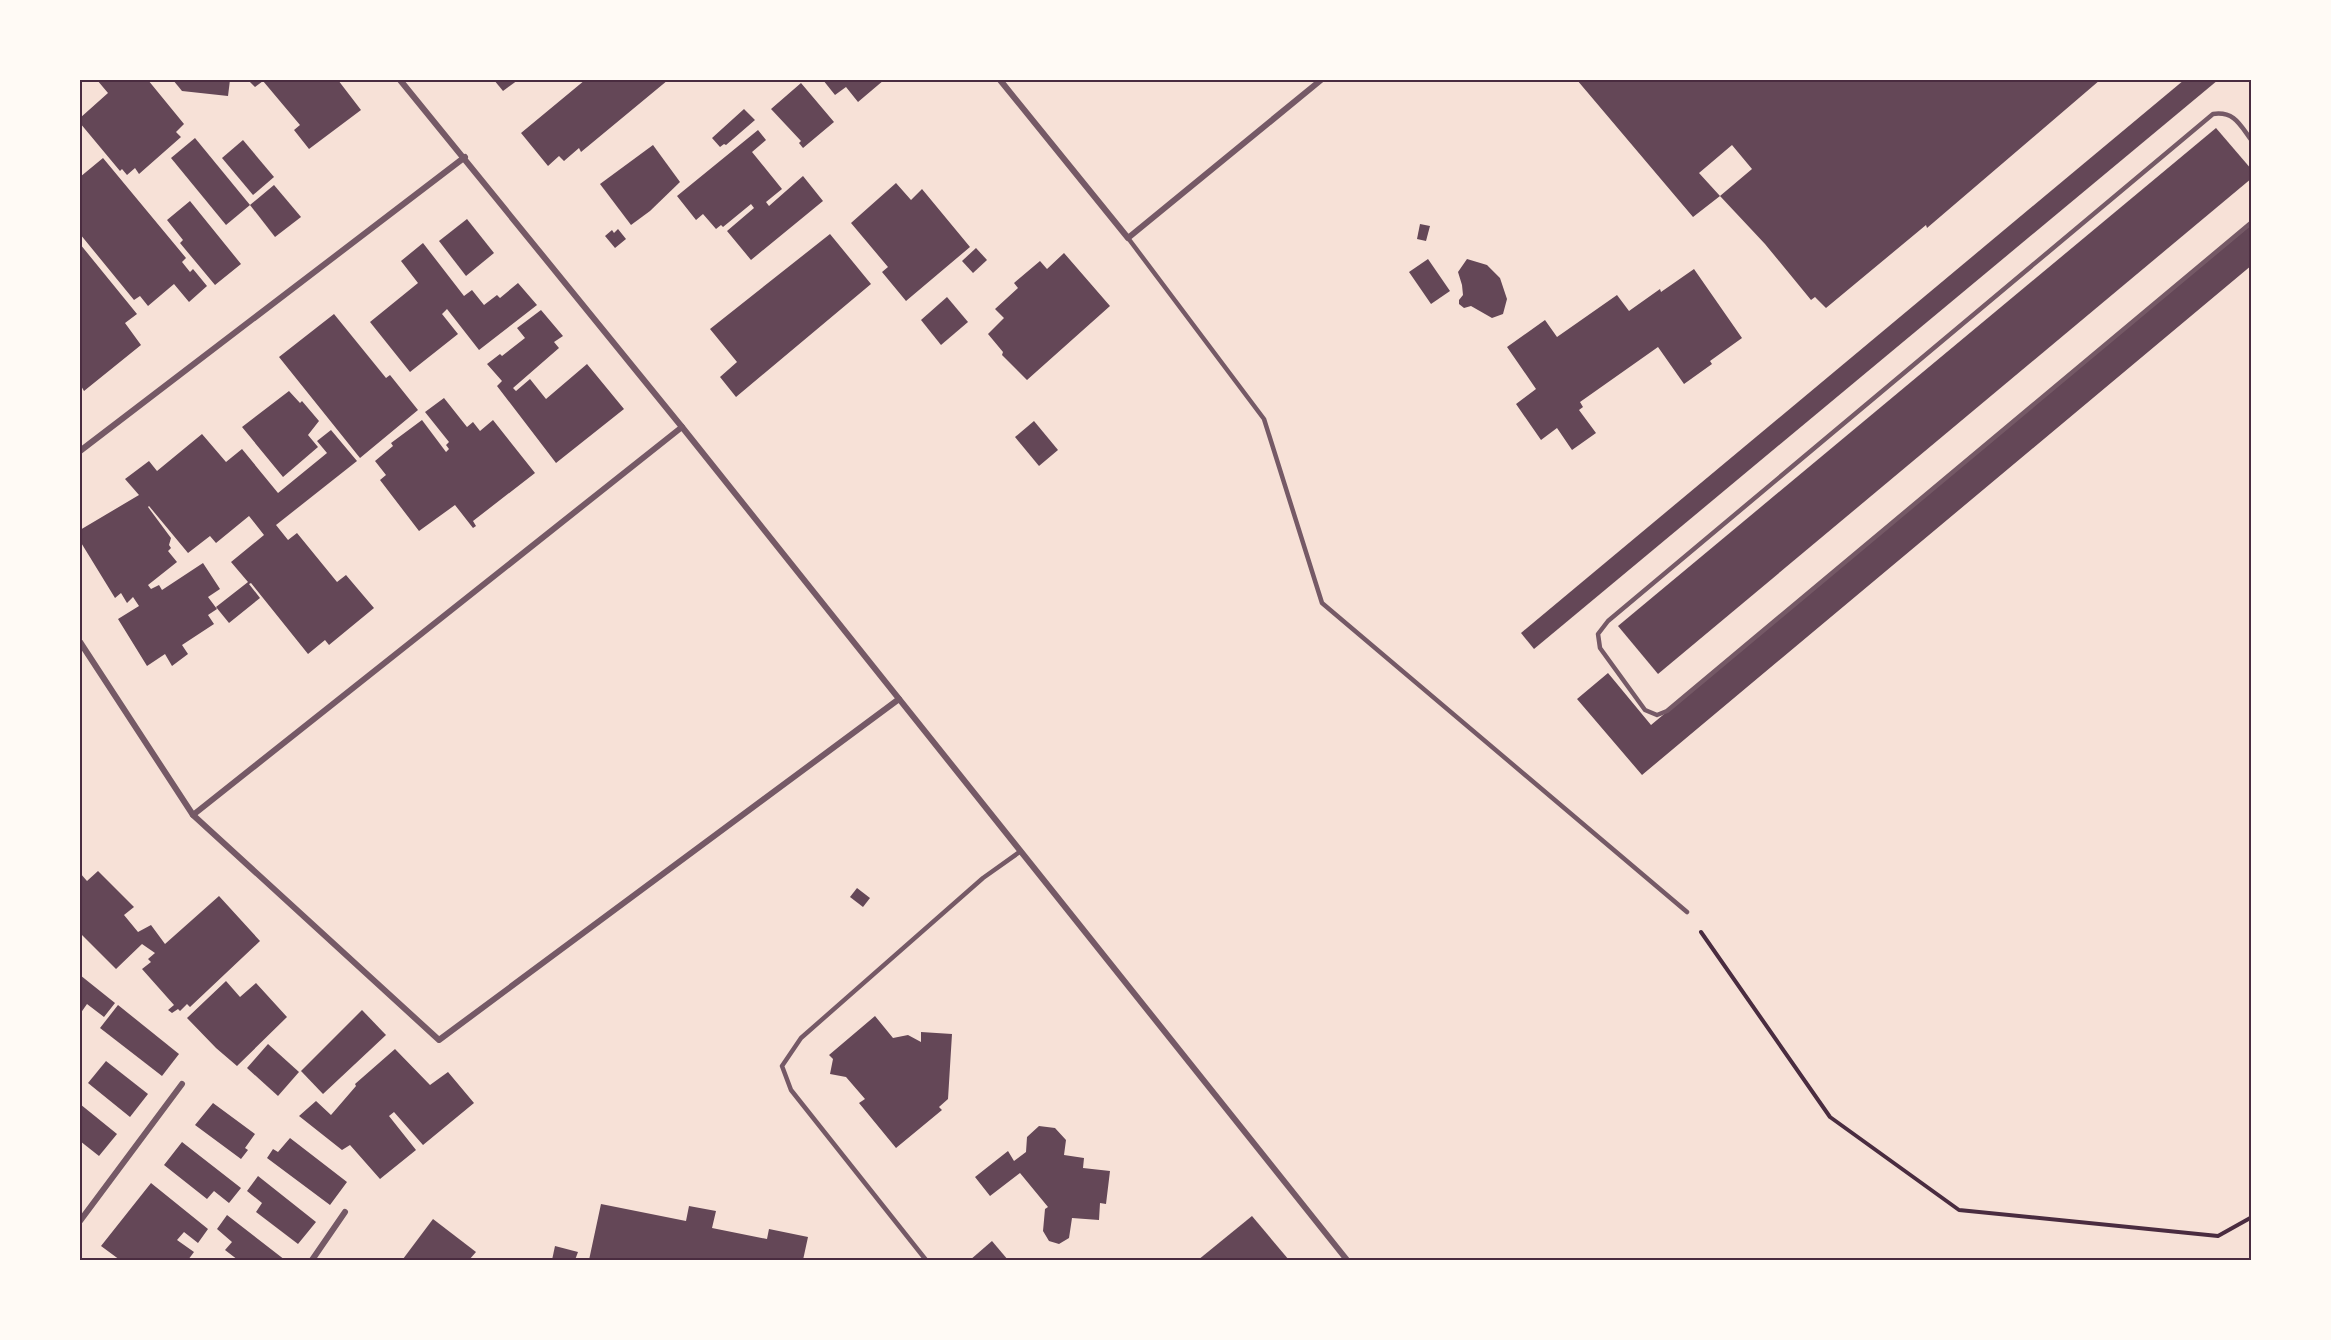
<svg xmlns="http://www.w3.org/2000/svg" width="2331" height="1340" font-family="Cabin,sans-serif">
  <rect width="100%" height="100%" fill="#f7e1d7"/>
  <!-- building -->
  <g fill="#644757">
    <polygon points="97,80 148,80 184,124 176,132 181,137 139,174 135,168 127,175 122,169 120,171 80,123 80,118 108,93"/>
    <polygon points="173,80 230,80 228,96 182,91"/>
    <polygon points="248,80 338,80 361,110 309,149 294,130 300,125 263,81 255,87"/>
    <polygon points="494,80 518,80 503,91"/>
    <polygon points="585,80 668,80 581,152 579,148 564,161 559,156 548,166 521,133"/>
    <polygon points="823,80 884,80 858,102 846,87 835,95"/>
    <polygon points="1577,80 2100,80 1927,228 1926,225 1826,308 1815,297 1811,300 1765,244 1720,196 1752,169 1732,145 1699,173 1720,196 1693,217"/>
    <polygon points="2184,80 2218,80 1534,649 1521,633"/>
    <polygon points="801,83 834,122 803,148 799,143 801,141 771,109"/>
    <polygon points="744,109 755,120 726,145 724,144 720,147 712,138"/>
    <polygon points="2216,128 2252,170 2252,178 1658,674 1618,626"/>
    <polygon points="758,130 766,140 752,152 782,189 766,202 769,206 803,176 823,201 751,260 727,231 754,208 751,204 723,227 721,225 716,229 703,214 696,220 677,196"/>
    <polygon points="195,138 250,205 226,225 171,158"/>
    <polygon points="243,140 274,177 253,195 222,158"/>
    <polygon points="653,145 680,182 650,211 631,225 600,184"/>
    <polygon points="103,158 186,258 182,262 190,272 193,269 207,286 189,302 174,284 148,306 140,296 134,300 80,234 80,177"/>
    <polygon points="896,183 911,200 922,189 970,247 906,301 882,272 888,267 851,223"/>
    <polygon points="274,185 301,217 275,237 250,205"/>
    <polygon points="190,201 241,264 215,285 180,243 183,240 167,220"/>
    <polygon points="467,219 494,253 466,276 439,241"/>
    <polygon points="1420,224 1430,226 1426,241 1417,239"/>
    <polygon points="2252,224 2252,265 1642,775 1577,699 1608,673 1651,725"/>
    <polygon points="618,229 626,239 615,248 605,236 612,230 614,233"/>
    <polygon points="830,234 871,284 736,397 720,377 737,362 710,329"/>
    <polygon points="423,243 464,296 472,290 484,305 497,295 500,298 518,283 537,305 479,350 447,309 442,314 458,334 410,372 370,322 418,283 401,261"/>
    <polygon points="80,244 137,314 125,323 141,345 84,391 80,384"/>
    <polygon points="976,248 987,260 973,273 962,261"/>
    <polygon points="1064,253 1110,306 1027,380 1002,355 1003,352 988,334 1004,318 995,309 1018,288 1014,283 1040,261 1047,269"/>
    <polygon points="1428,259 1450,291 1431,304 1409,272"/>
    <polygon points="1467,259 1487,265 1500,278 1507,299 1503,314 1492,318 1471,306 1464,308 1459,304 1459,300 1463,295 1462,285 1458,272"/>
    <polygon points="1694,269 1742,338 1710,361 1712,364 1684,384 1658,347 1580,402 1583,407 1579,410 1596,433 1572,450 1557,428 1541,440 1516,404 1536,389 1507,347 1545,320 1557,337 1617,295 1629,311 1660,289 1661,292"/>
    <polygon points="947,297 968,322 941,345 921,320"/>
    <polygon points="541,310 563,336 554,342 559,348 513,388 516,391 530,379 546,399 587,364 624,409 556,463 497,386 502,381 487,364 500,354 502,356 525,338 517,328"/>
    <polygon points="334,314 386,378 390,375 418,410 360,458 279,357"/>
    <polygon points="289,391 300,403 302,401 319,421 308,435 318,447 283,477 242,427"/>
    <polygon points="444,398 467,427 473,422 480,431 493,420 535,473 473,521 476,526 473,528 455,505 419,531 380,480 386,475 375,461 393,446 391,443 422,420 446,452 449,449 446,445 449,442 425,412"/>
    <polygon points="1034,421 1058,450 1039,466 1015,437"/>
    <polygon points="331,430 357,461 276,525 288,540 297,533 337,582 346,575 374,608 329,645 325,640 308,654 251,583 249,584 260,598 229,623 216,607 248,582 231,562 264,535 249,516 216,543 210,536 188,553 149,506 148,507 171,538 169,545 171,548 168,551 177,562 148,585 151,589 159,585 162,590 203,563 220,589 208,597 217,609 208,615 214,624 182,645 188,654 172,666 165,654 147,666 118,619 139,606 133,597 127,603 121,593 115,598 80,541 80,530 139,495 125,479 149,461 157,471 202,434 226,462 242,449 278,493 327,453 317,441"/>
    <polygon points="98,871 134,907 124,915 138,932 151,925 165,944 219,896 260,941 190,1007 187,1004 180,1011 178,1009 172,1013 168,1010 174,1005 142,969 151,962 148,959 155,953 142,944 116,969 80,933 80,873 87,881"/>
    <polygon points="857,888 870,898 863,907 850,897"/>
    <polygon points="80,975 115,1003 104,1017 87,1004 80,1014"/>
    <polygon points="226,981 240,997 256,983 287,1017 237,1066 216,1048 187,1018"/>
    <polygon points="118,1005 179,1054 162,1076 100,1028"/>
    <polygon points="362,1010 386,1035 323,1094 301,1071"/>
    <polygon points="875,1016 893,1038 908,1035 921,1042 921,1032 952,1034 948,1099 939,1107 942,1110 896,1148 859,1103 865,1099 846,1077 830,1074 833,1059 829,1055"/>
    <polygon points="268,1044 299,1072 278,1096 247,1068"/>
    <polygon points="395,1049 430,1085 448,1072 474,1103 423,1145 394,1112 389,1116 416,1150 380,1179 350,1145 342,1150 299,1116 316,1101 331,1115 356,1086 355,1084"/>
    <polygon points="106,1061 148,1094 130,1117 88,1083"/>
    <polygon points="213,1103 255,1134 245,1148 248,1150 241,1159 195,1125"/>
    <polygon points="80,1104 117,1134 99,1156 80,1141"/>
    <polygon points="1039,1126 1055,1128 1066,1140 1064,1155 1084,1158 1083,1168 1110,1171 1106,1204 1100,1203 1099,1220 1072,1218 1069,1238 1059,1244 1049,1241 1043,1231 1045,1209 1048,1207 1020,1173 990,1196 975,1177 1008,1151 1014,1161 1026,1152 1027,1137"/>
    <polygon points="290,1138 347,1182 330,1205 267,1158 273,1149 278,1152"/>
    <polygon points="182,1142 241,1188 229,1203 214,1191 207,1199 164,1165"/>
    <polygon points="258,1176 316,1222 298,1244 256,1212 262,1203 247,1191"/>
    <polygon points="151,1183 208,1229 198,1243 184,1232 177,1240 194,1252 188,1260 120,1260 101,1246"/>
    <polygon points="601,1204 686,1221 689,1206 716,1211 712,1228 767,1239 769,1229 808,1237 803,1260 589,1260"/>
    <polygon points="227,1215 285,1260 238,1260 225,1250 232,1242 217,1229"/>
    <polygon points="1252,1216 1289,1260 1198,1260"/>
    <polygon points="433,1219 476,1252 469,1260 403,1259"/>
    <polygon points="992,1241 1008,1260 970,1260"/>
    <polygon points="555,1246 578,1252 575,1260 552,1260"/>
  </g>
  <g fill="none" stroke-linecap="round" stroke-linejoin="round">
    <!-- path -->
    <polyline stroke="#4a2c40" stroke-width="4" points="1701,932 1830,1117 1959,1210 2218,1236 2252,1217"/>
    <!-- service -->
    <g stroke="#755966" stroke-width="4.5">
      <path d="M2252,141C2240,125 2235,111 2213,114L1608,621L1598,634L1600,648L1645,710L1657,715L1667,711L2252,222"/>
      <polyline points="1128,238 1264,419 1322,603 1687,912"/>
      <polyline points="926,1260 791,1090 782,1066 801,1038 983,878 1021,851"/>
    </g>
    <!-- minor -->
    <g stroke="#755966" stroke-width="6">
      <polyline points="400,80 682,427 1347,1260"/>
      <polyline points="1000,80 1128,238 1321,80"/>
      <polyline points="80,451 465,157"/>
      <polyline points="80,642 193,815 439,1040 899,699"/>
      <polyline points="193,815 682,427"/>
      <polyline points="80,1221 182,1084"/>
      <polyline points="312,1260 345,1212"/>
    </g>
  </g>
  <!-- border -->
  <rect width="2331" height="1340" fill="none" stroke="#fffaf5" stroke-width="162"/>
  <rect x="81" y="81" width="2169" height="1178" fill="none" stroke="#4a2c40" stroke-width="2"/>
</svg>
